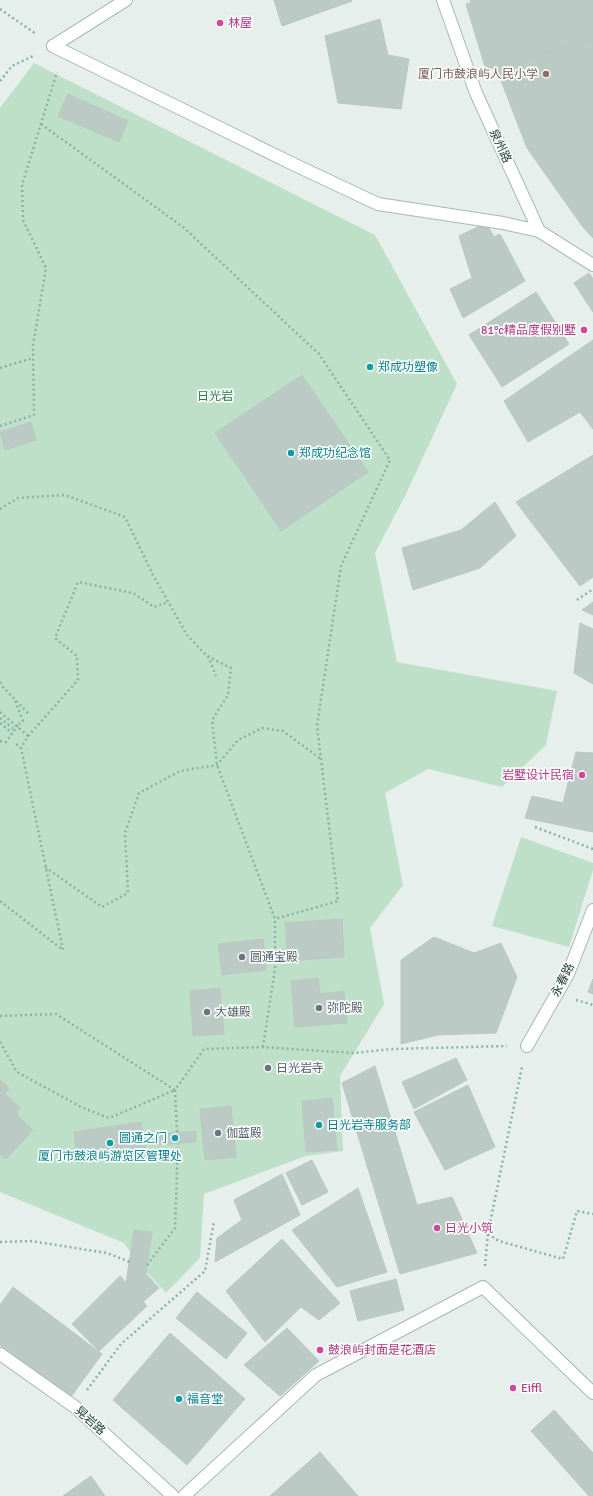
<svg xmlns="http://www.w3.org/2000/svg" width="593" height="1496" font-family="Signika,'Noto Sans SC',sans-serif">
  <rect width="100%" height="100%" fill="#e6efeb"/>
  <!-- green -->
  <g fill="#bfe0c8">
    <polygon points="34,63 375,235 457,384 406,494 375,553 397,662 557,691 546,745 502,787 428,769 385,793 403,885 370,928 384,1004 340,1076 343,1151 306,1156 204,1194 200,1258 166,1293 139,1264 124,1243 0,1192 0,108"/>
    <polygon points="521,837 593,863 593,870 569,947 492,926"/>
  </g>
  <!-- building -->
  <g fill="#bbcac4" stroke="#b8c9c2">
    <polygon points="274,0 351,0 352,1 282,26"/>
    <polygon points="470,0 593,0 593,238 582,226 527,148"/>
    <polygon points="479,0 593,0 593,39 486,70 466,4"/>
    <polygon points="380,19 388,55 409,59 401,109 338,103 325,36"/>
    <polygon points="68,94 128,121 119,142 58,116"/>
    <polygon points="486,223 494,237 500,234 525,281 463,318 450,289 472,278 459,236"/>
    <polygon points="589,273 593,279 593,312 574,283"/>
    <polygon points="536,292 569,344 502,387 469,335"/>
    <polygon points="593,340 593,429 580,412 528,442 504,401"/>
    <polygon points="302,375 368,472 281,531 215,433"/>
    <polygon points="31,422 36,440 5,450 0,432"/>
    <polygon points="593,455 593,577 580,586 516,502"/>
    <polygon points="495,502 516,536 480,568 413,590 402,548 461,530"/>
    <polygon points="593,602 593,615 582,610"/>
    <polygon points="580,623 593,629 593,684 574,673"/>
    <polygon points="576,752 593,753 593,832 525,818 532,796 563,803"/>
    <polygon points="342,919 344,957 288,961 285,923"/>
    <polygon points="434,937 474,953 501,943 517,977 496,1033 438,1035 401,1044 401,960"/>
    <polygon points="263,939 266,970 222,975 218,944"/>
    <polygon points="318,978 320,994 344,991 347,1023 295,1027 291,981"/>
    <polygon points="593,979 593,994 588,992"/>
    <polygon points="220,988 224,1034 193,1036 190,991"/>
    <polygon points="456,1058 467,1080 414,1109 402,1082"/>
    <polygon points="375,1066 417,1205 452,1197 477,1253 400,1274 342,1083"/>
    <polygon points="0,1080 9,1088 5,1094 20,1108 16,1114 33,1130 6,1159 0,1154"/>
    <polygon points="468,1085 495,1147 445,1170 414,1112"/>
    <polygon points="332,1098 337,1150 306,1152 302,1101"/>
    <polygon points="231,1106 236,1157 205,1160 200,1109"/>
    <polygon points="141,1122 146,1153 78,1163 74,1132"/>
    <polygon points="196,1131 196,1142 155,1145 155,1134"/>
    <polygon points="312,1160 328,1192 302,1205 286,1173"/>
    <polygon points="282,1174 300,1215 215,1262 217,1238 242,1220 234,1200"/>
    <polygon points="358,1188 387,1272 337,1287 292,1230"/>
    <polygon points="134,1230 152,1232 146,1274 159,1288 143,1302 126,1283"/>
    <polygon points="282,1239 340,1303 319,1320 301,1307 265,1342 226,1291"/>
    <polygon points="120,1276 147,1306 99,1351 72,1324"/>
    <polygon points="396,1279 404,1310 358,1321 350,1291"/>
    <polygon points="13,1287 102,1354 70,1398 0,1345 0,1305"/>
    <polygon points="197,1292 247,1333 226,1359 176,1318"/>
    <polygon points="287,1328 319,1361 280,1396 244,1365"/>
    <polygon points="170,1333 245,1399 187,1465 113,1400"/>
    <polygon points="554,1410 593,1453 593,1496 589,1496 531,1431"/>
    <polygon points="320,1452 358,1496 270,1496"/>
    <polygon points="91,1476 105,1496 63,1496"/>
  </g>
  <g fill="none" stroke-linecap="round" stroke-linejoin="round">
    <defs>
      <g id="minor">
        <polyline points="443,0 476,93 539,231 593,265"/>
        <polyline points="53,46 293,164 378,204 503,223 539,231"/>
        <polyline points="53,46 126,0"/>
        <polyline points="527,1046 568,974 593,910"/>
        <polyline points="0,1354 75,1407 173,1496"/>
        <polyline points="184,1496 316,1375 483,1287 593,1393"/>
      </g>
    </defs>
    <!-- minor casing -->
    <use href="#minor" stroke="#a8b8b2" stroke-width="14"/>
    <!-- path -->
    <g stroke="#86b3a5" stroke-width="2.5" stroke-dasharray="2 3" stroke-linecap="butt">
      <polyline points="0,9 36,34"/>
      <polyline points="0,81 12,66 35,55"/>
      <polyline points="41,124 183,227 319,354 390,460 341,566 317,726 338,901 275,919"/>
      <polyline points="0,368 33,358"/>
      <polyline points="0,426 34,415 33,345 46,268 23,220 22,185 57,72"/>
      <polyline points="0,509 18,498 65,495 125,517 153,575 187,635 207,656 231,668 228,695 212,720 217,765 275,919 275,969 263,1047"/>
      <polyline points="577,600 593,589"/>
      <polyline points="208,656 216,676"/>
      <polyline points="0,682 2,686 29,714"/>
      <polyline points="15,701 23,721 19,724"/>
      <polyline points="0,712 28,736 21,748 15,743"/>
      <polyline points="0,718 15,730"/>
      <polyline points="0,723 12,733"/>
      <polyline points="28,736 78,680 77,656 55,638 78,582 133,593 154,607 168,602"/>
      <polyline points="0,741 6,742 11,735"/>
      <polyline points="535,827 593,849"/>
      <polyline points="45,867 102,907 128,893 125,833 139,793 180,771 217,765 238,740 262,728 283,731 322,760"/>
      <polyline points="0,901 63,950 21,748"/>
      <polyline points="576,1000 593,1005"/>
      <polyline points="0,1016 56,1014 175,1090"/>
      <polyline points="0,1042 17,1072 81,1107 109,1118 175,1090"/>
      <polyline points="177,1132 175,1090 204,1049 263,1047 353,1053 392,1049 507,1046"/>
      <polyline points="488,1234 499,1241 563,1259 577,1211 593,1214"/>
      <polyline points="0,1242 31,1241 107,1253 130,1262"/>
      <polyline points="147,1265 175,1228 178,1144"/>
      <polyline points="485,1266 488,1233 522,1067"/>
      <polyline points="87,1390 121,1344 205,1271 214,1221"/>
    </g>
    <!-- minor -->
    <use href="#minor" stroke="#fff" stroke-width="12"/>
    <!-- path-bridge -->
    <polyline stroke="#86b3a5" stroke-width="2.5" stroke-dasharray="2 3" stroke-linecap="butt" points="11,735 19,724"/>
  </g>
  <!-- markers -->
  <g fill="#d1479c" stroke="#f7fbf9" stroke-width="1.5">
    <circle cx="220" cy="23" r="4"/>
    <circle cx="584" cy="330" r="4"/>
    <circle cx="582" cy="775" r="4"/>
    <circle cx="437" cy="1228" r="4"/>
    <circle cx="320" cy="1350" r="4"/>
    <circle cx="513" cy="1388" r="4"/>
  </g>
  <circle fill="#8d6e63" stroke="#f7fbf9" stroke-width="1.5" cx="546" cy="74" r="4"/>
  <g fill="#0f9aa8" stroke="#f7fbf9" stroke-width="1.5">
    <circle cx="370" cy="367" r="4"/>
    <circle cx="291" cy="453" r="4"/>
    <circle cx="319" cy="1125" r="4"/>
    <circle cx="175" cy="1138" r="4"/>
    <circle cx="110" cy="1143" r="4"/>
    <circle cx="179" cy="1399" r="4"/>
  </g>
  <g fill="#6b7280" stroke="#f7fbf9" stroke-width="1.5">
    <circle cx="242" cy="957" r="4"/>
    <circle cx="319" cy="1008" r="4"/>
    <circle cx="207" cy="1012" r="4"/>
    <circle cx="268" cy="1068" r="4"/>
    <circle cx="218" cy="1133" r="4"/>
  </g>
  <g text-anchor="middle" dominant-baseline="central" stroke-width="3.5" stroke-linejoin="round" paint-order="stroke">
    <!-- hotel labels -->
    <g font-size="12" fill="#b23c85" stroke="#f7fbf9" text-anchor="start">
      <text x="228" y="23">林屋</text>
      <text x="576" y="330" text-anchor="end">81°c精品度假别墅</text>
      <text x="574" y="775" text-anchor="end">岩墅设计民宿</text>
      <text x="445" y="1228">日光小筑</text>
      <text x="328" y="1350">鼓浪屿封面是花酒店</text>
      <text x="521" y="1388">Eiffl</text>
    </g>
    <!-- education labels -->
    <g font-size="12" fill="#785e54" stroke="#f7fbf9" text-anchor="end">
      <text x="538" y="74">厦门市鼓浪屿人民小学</text>
    </g>
    <!-- street labels -->
    <g font-size="12" fill="#24423a" stroke="#f7fbf9">
      <text transform="translate(500 146) rotate(65)">泉州路</text>
      <text transform="translate(563 980) rotate(-63)">永春路</text>
      <text transform="translate(90 1421) rotate(42)">晃岩路</text>
    </g>
    <!-- culture labels -->
    <g font-size="12" fill="#0d838f" stroke="#f7fbf9" text-anchor="start">
      <text x="378" y="367">郑成功塑像</text>
      <text x="299" y="453">郑成功纪念馆</text>
      <text x="327" y="1125">日光岩寺服务部</text>
      <text x="167" y="1138" text-anchor="end">圆通之门</text>
      <text x="110" y="1156" text-anchor="middle">厦门市鼓浪屿游览区管理处</text>
      <text x="187" y="1399">福音堂</text>
    </g>
    <!-- park labels -->
    <g font-size="12" fill="#2d7a4b" stroke="#f7fbf9">
      <text x="215" y="396">日光岩</text>
    </g>
    <!-- worship labels -->
    <g font-size="12" fill="#5b616d" stroke="#f7fbf9" text-anchor="start">
      <text x="250" y="957">圆通宝殿</text>
      <text x="327" y="1008">弥陀殿</text>
      <text x="215" y="1012">大雄殿</text>
      <text x="276" y="1068">日光岩寺</text>
      <text x="226" y="1133">伽蓝殿</text>
    </g>
  </g>
</svg>
